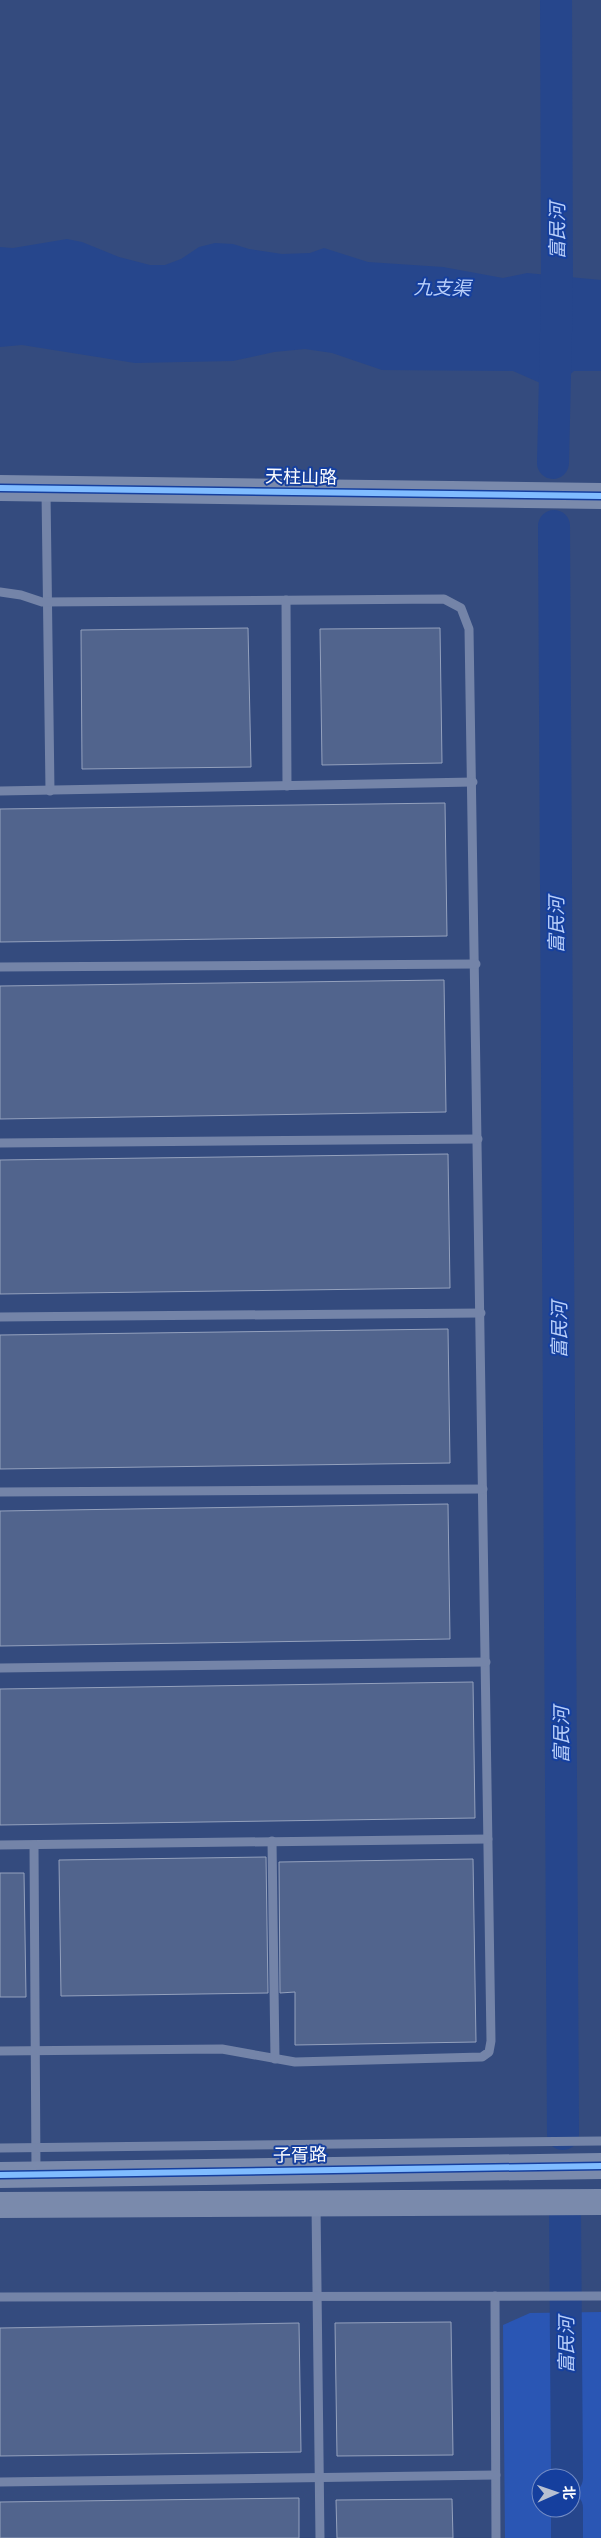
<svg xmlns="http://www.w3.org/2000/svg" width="601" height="2538" font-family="Cabin,'Noto Sans SC',sans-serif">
  <rect width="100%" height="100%" fill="#344b7e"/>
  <!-- green -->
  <path fill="#2a56b4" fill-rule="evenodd" d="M601,2312V2538H505L503,2325L530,2313ZM541,2478H571V2508H541Z"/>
  <!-- water -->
  <polygon fill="#26468c" points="67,239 82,242 119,257 150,265 165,265 181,259 199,247 215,243 233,244 249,249 282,254 310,253 324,248 368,262 443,267 503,278 527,273 601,280 601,371 574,371 554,389 513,371 382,370 332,353 305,349 274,352 233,361 135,363 22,345 0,347 0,247 13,248"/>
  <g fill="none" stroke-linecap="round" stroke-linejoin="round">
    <!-- river -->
    <g stroke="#26468c" stroke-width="32">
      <polyline points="553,463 557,289 556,0"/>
      <polyline points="554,526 563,2134"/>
      <polyline points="565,2213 567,2478"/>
      <polyline points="567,2508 567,2538"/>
    </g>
  </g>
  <!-- building -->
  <g fill="#51648d" stroke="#94a1bd">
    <polygon points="248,628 251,767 82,769 81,630"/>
    <polygon points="440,628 442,763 322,765 320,629"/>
    <polygon points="445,803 447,936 0,942 0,809"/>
    <polygon points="444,980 446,1112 0,1119 0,986"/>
    <polygon points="448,1154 450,1288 0,1294 0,1160"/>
    <polygon points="448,1329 450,1463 0,1469 0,1335"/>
    <polygon points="448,1504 450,1639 0,1646 0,1511"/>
    <polygon points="473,1682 475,1818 0,1825 0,1689"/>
    <polygon points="266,1857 268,1993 61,1996 59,1860"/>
    <polygon points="473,1859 476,2042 295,2045 295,1992 280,1993 279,1862"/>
    <polygon points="0,1873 24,1873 26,1997 0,1997"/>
    <polygon points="451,2322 453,2455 337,2456 335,2323"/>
    <polygon points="299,2323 301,2452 0,2456 0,2328"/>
    <polygon points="299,2498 299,2538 0,2538 0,2502"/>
    <polygon points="452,2499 453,2538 337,2538 336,2500"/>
  </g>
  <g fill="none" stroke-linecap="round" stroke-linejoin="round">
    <!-- lane -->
    <g stroke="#7484a8" stroke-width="9">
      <polyline points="46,492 50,791"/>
      <polyline points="0,592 21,595 42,602 444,599 461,608 469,629 491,2041 489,2052 482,2057 295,2062 222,2049 0,2051"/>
      <polyline points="286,600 287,786"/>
      <polyline points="0,791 473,782"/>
      <polyline points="0,967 476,964"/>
      <polyline points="0,1143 478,1139"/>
      <polyline points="0,1317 481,1313"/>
      <polyline points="0,1492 483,1489"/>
      <polyline points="0,1668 486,1662"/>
      <polyline points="272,1841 275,2059"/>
      <polyline points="0,1845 488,1839"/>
      <polyline points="34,1845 36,2172"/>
      <polyline points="0,2148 601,2141"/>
      <polyline points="316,2205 320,2538"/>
      <polyline points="495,2296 496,2538"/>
      <polyline points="0,2297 601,2296"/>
      <polyline points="0,2482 496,2475"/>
    </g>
    <!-- secondary -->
    <g stroke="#7a8aac" stroke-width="26">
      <polyline points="0,488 601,496"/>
      <polyline points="0,2175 601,2166"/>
      <polyline points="0,2205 601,2202"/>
    </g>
    <defs>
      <g id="cycleway">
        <polyline points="0,488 601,496"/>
        <polyline points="0,2175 601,2166"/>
      </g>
    </defs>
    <!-- cycleway casing -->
    <use href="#cycleway" stroke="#153f9e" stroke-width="9"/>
    <!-- cycleway -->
    <use href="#cycleway" stroke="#80bcff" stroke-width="6"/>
  </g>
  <g text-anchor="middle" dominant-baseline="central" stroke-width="4" stroke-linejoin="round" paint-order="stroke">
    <!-- street labels -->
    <g font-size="18" fill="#fff" stroke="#153f9e">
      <text transform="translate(301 477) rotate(1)">天柱山路</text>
      <text transform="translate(300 2155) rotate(-1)">子胥路</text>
    </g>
    <!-- water labels -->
    <g font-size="19" font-style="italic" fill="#b9cffa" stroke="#153f9e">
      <text transform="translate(557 231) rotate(-90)">富民河</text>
      <text transform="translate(442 288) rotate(1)">九支渠</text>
      <text transform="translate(556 925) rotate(-90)">富民河</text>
      <text transform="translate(559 1330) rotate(-90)">富民河</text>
      <text transform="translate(561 1735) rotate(-90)">富民河</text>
      <text transform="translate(566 2345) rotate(-90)">富民河</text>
    </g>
  </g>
  <!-- north arrow -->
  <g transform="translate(556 2493) rotate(88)"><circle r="24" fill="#153f9e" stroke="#738cc5"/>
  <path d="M0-4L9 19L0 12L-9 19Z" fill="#b8c0d2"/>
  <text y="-8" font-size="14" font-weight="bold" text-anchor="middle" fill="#ffffff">北</text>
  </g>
</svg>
